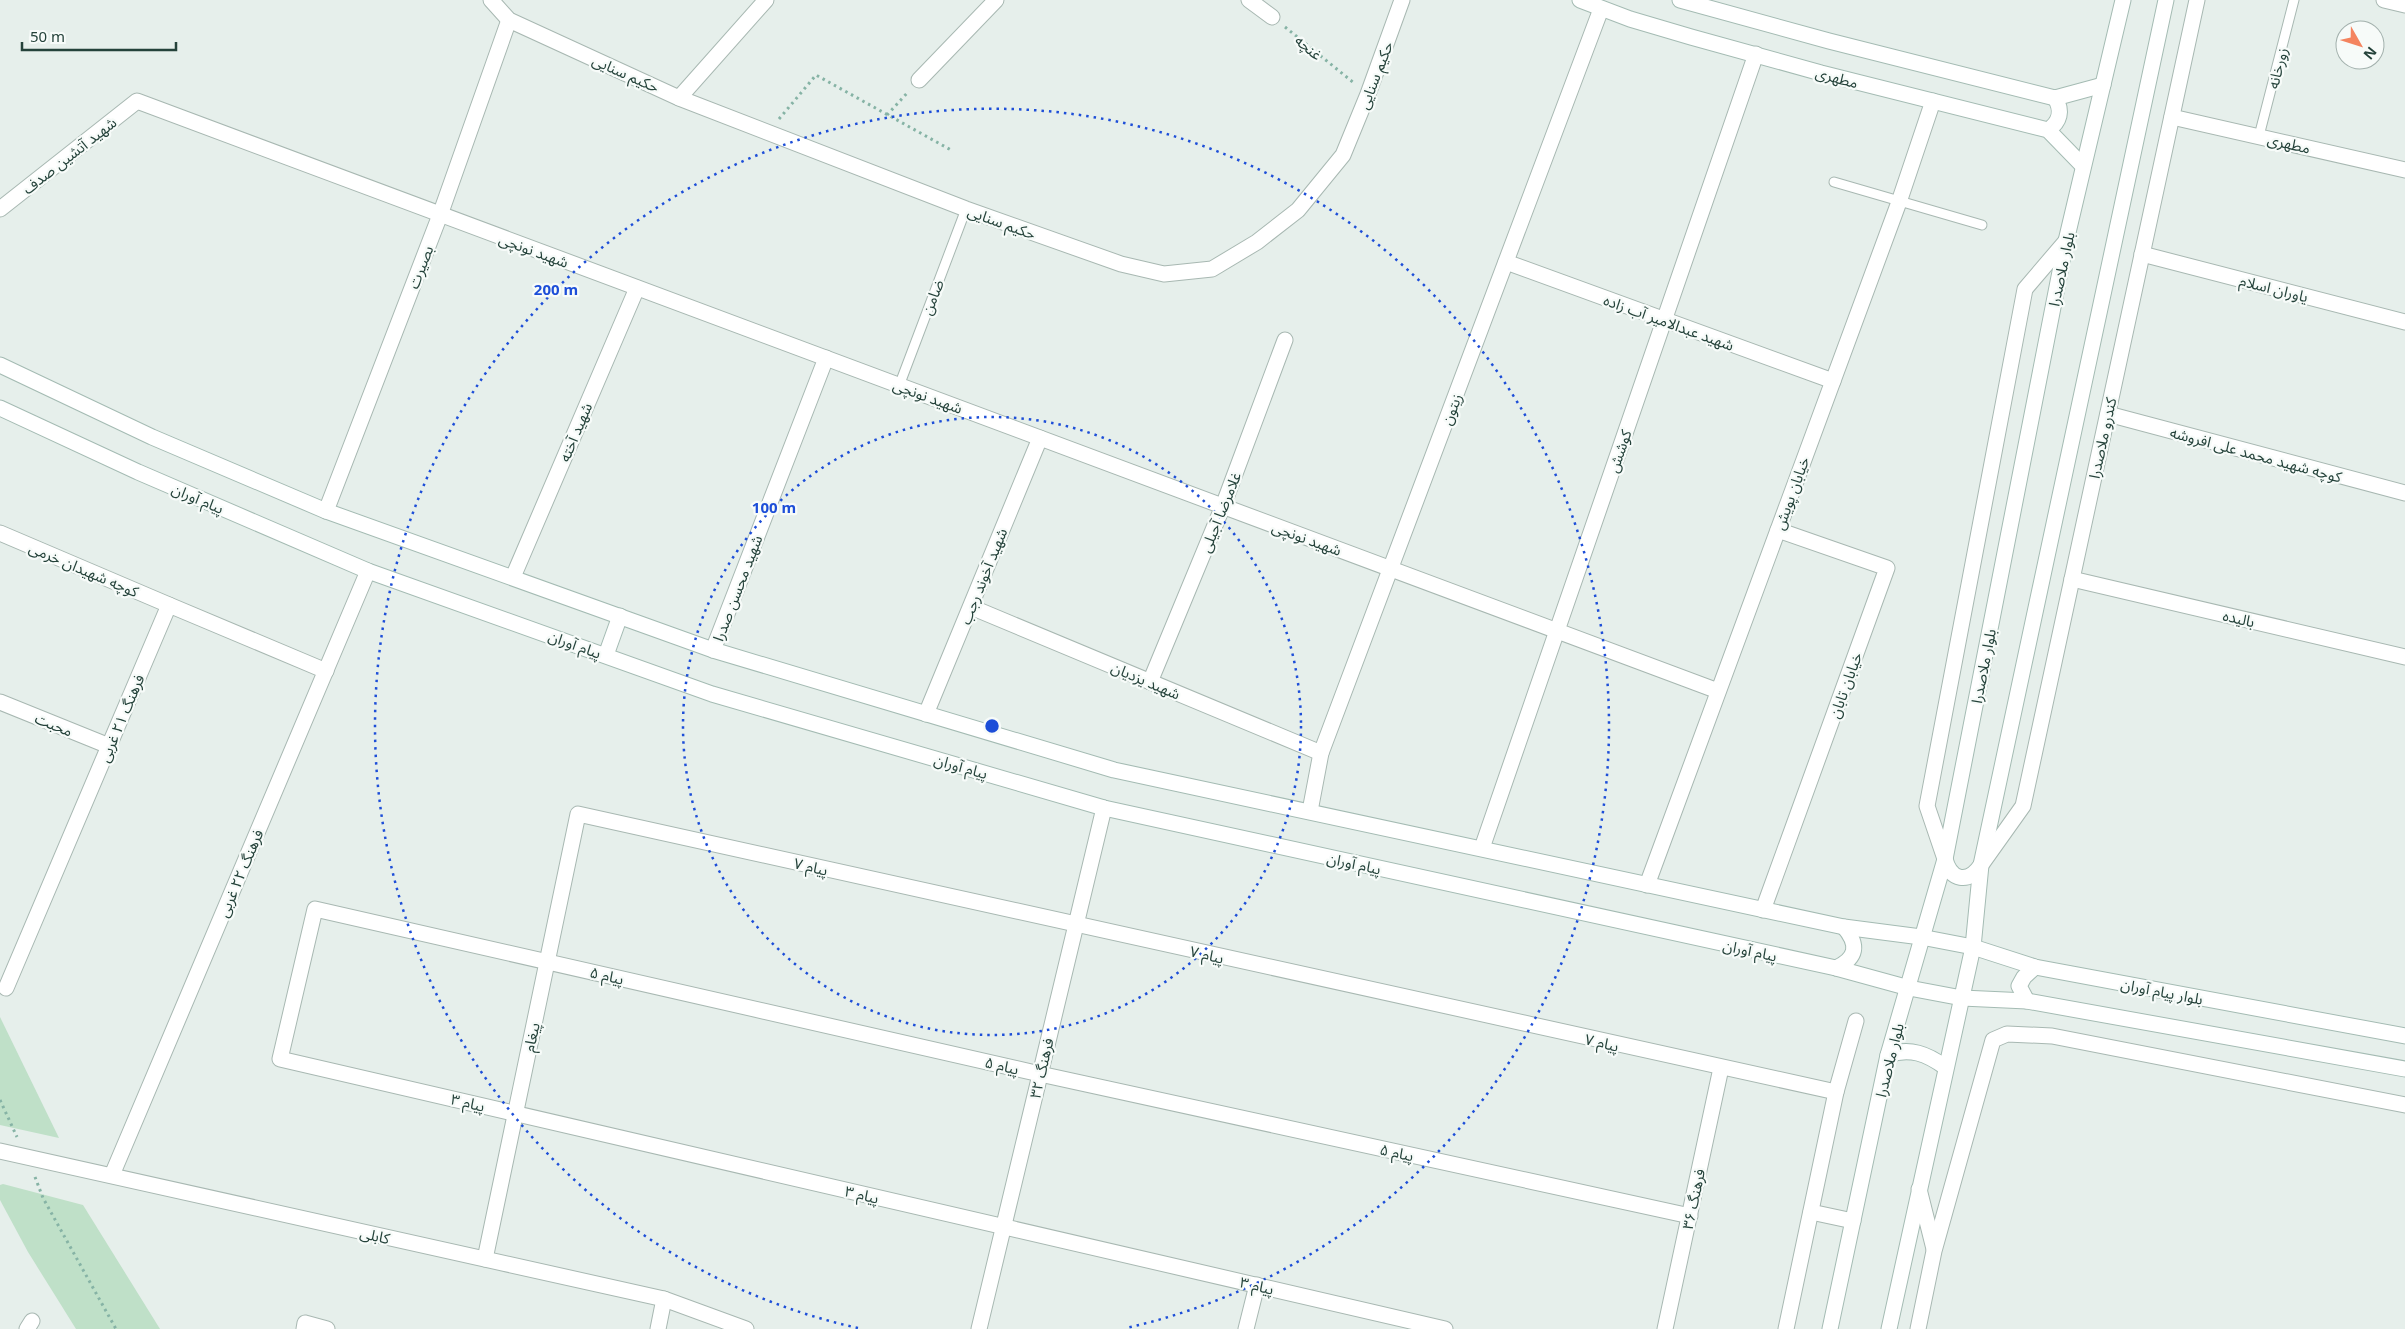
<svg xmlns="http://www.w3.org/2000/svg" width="2405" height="1329" font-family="'Noto Sans','Noto Sans Arabic',sans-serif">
  <rect width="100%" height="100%" fill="#e6efeb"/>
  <!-- green -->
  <g fill="#bfe0c8">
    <polygon points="0,1017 59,1138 0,1125"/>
    <polygon points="3,1184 83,1205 160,1329 76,1329 28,1252 0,1200 0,1185"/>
  </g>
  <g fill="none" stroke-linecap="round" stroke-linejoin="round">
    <defs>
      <g id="lane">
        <polyline points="2259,136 2294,0"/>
        <polyline points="1834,182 1982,225"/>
        <polyline points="899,386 966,209"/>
      </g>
      <g id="street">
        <polyline points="491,0 509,20 679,98 966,209 1121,264 1164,274 1212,269 1257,242 1298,210 1343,155 1368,94 1402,0"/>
        <polyline points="1249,0 1272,17"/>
        <polyline points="2384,0 2405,5"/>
        <polyline points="919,80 996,0"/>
        <polyline points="679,98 766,0"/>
        <polyline points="2172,117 2405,170"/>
        <polyline points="0,209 137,101 1718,691"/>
        <polyline points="2142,254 2405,322"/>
        <polyline points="1506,262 1833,381"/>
        <polyline points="2108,414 2405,493"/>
        <polyline points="326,511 440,215 509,20"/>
        <polyline points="0,533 169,605"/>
        <polyline points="513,577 637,288"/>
        <polyline points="2072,579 2405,657"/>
        <polyline points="971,607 1321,753"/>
        <polyline points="713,650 826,358"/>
        <polyline points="1150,682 1223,506 1285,340"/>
        <polyline points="0,702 109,746"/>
        <polyline points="926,714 1040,438"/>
        <polyline points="1310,811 1321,753 1601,9"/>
        <polyline points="1482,848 1756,54"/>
        <polyline points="1945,859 1927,806 2025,289 2066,241"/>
        <polyline points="1981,865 2023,806 2197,0"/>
        <polyline points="1647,885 1899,202 1933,101"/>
        <polyline points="1763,910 1887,568 1778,530"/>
        <polyline points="6,988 169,605 326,671"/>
        <polyline points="0,1151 664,1299 746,1329"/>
        <polyline points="112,1175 368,571"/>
        <polyline points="1919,1189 1934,1249"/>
        <polyline points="1811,1212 1853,1221"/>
        <polyline points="485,1259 578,814 1836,1092"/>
        <polyline points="27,1329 32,1321"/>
        <polyline points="304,1329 305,1323 327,1329"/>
        <polyline points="658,1329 664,1299"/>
        <polyline points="979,1329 1104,808"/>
        <polyline points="1246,1329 1257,1285"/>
        <polyline points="1445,1329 280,1059 315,909 1040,1074 1690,1216"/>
        <polyline points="1665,1329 1721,1068"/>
        <polyline points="1786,1329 1836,1092 1856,1021"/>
        <polyline points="1918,1329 1934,1251 1993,1040 2007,1034 2052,1036 2405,1105"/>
      </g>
      <g id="secondary">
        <polyline points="1580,0 1630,19 1691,37 1821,73 2048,130 2083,166"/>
        <polyline points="1680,0 1829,41 2055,98 2103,85"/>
        <path d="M2048,130C2060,122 2063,111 2055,98"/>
        <polyline points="0,365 152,437 326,511 713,650 1114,770 1844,927 1921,937 1973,947 2035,967 2405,1036"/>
        <polyline points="0,408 138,472 368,571 712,694 1104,808 1836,968 1909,988 1962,998 2027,1001 2405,1069"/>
        <polyline points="606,655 620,616"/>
        <path d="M1945,859C1951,881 1968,884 1981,865"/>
        <path d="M1836,968C1857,958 1859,945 1844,927"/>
        <polyline points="2027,1001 2019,986 2024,977 2035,967"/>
        <path d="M1888,1055C1910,1047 1927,1054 1945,1067"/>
        <polyline points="1830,1329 1888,1055 1945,859 2066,241 2123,0"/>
        <polyline points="1889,1329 1973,947 1981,865 2166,0"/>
      </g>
    </defs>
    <!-- lane casing -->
    <use href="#lane" stroke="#a8b8b2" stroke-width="11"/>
    <!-- street casing -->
    <use href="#street" stroke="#a8b8b2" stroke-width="17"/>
    <!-- secondary casing -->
    <use href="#secondary" stroke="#a4bbb3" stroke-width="17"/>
    <!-- path -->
    <g stroke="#86b3a5" stroke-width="3" stroke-dasharray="2.5 4" stroke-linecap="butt">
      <polyline points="1285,27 1354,83"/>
      <polyline points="887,115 909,91"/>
      <polyline points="779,119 816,75 951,150"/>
      <polyline points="0,1100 17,1137"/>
      <polyline points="35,1177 43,1198 116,1329"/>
    </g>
    <!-- lane -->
    <use href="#lane" stroke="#fff" stroke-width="9"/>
    <!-- street -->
    <use href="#street" stroke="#fff" stroke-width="15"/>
    <!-- secondary -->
    <use href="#secondary" stroke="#fff" stroke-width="15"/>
  </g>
  <!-- distance rings -->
  <g fill="none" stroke="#1d4ed8" stroke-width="2.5" stroke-dasharray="2.5 5">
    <circle cx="992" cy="726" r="309"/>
    <path d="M858 1328A617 617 0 1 1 1126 1328"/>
  </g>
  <g text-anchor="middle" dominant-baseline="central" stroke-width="4.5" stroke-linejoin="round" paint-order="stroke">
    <!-- street labels -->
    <g font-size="15" fill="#24423a" stroke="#f7fbf9">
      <text transform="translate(1309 47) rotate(39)">غنچه</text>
      <text transform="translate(2277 68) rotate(-76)">زورخانه</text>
      <text transform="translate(626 73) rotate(24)">حکیم سنایی</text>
      <text transform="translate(1375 75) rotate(-69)">حکیم سنایی</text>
      <text transform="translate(1837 77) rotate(15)">مطهری</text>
      <text transform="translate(2289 143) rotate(13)">مطهری</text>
      <text transform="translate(69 155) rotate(-38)">شهید آتشین صدف</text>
      <text transform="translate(1002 222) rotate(20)">حکیم سنایی</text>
      <text transform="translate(534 250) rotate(20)">شهید نونچی</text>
      <text transform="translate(420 267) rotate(-69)">بصیرت</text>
      <text transform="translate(2061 269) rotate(-78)">بلوار ملاصدرا</text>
      <text transform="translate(2274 288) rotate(14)">یاوران اسلام</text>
      <text transform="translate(932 297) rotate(-69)">ضامن</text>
      <text transform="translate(1669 322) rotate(20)">شهید عبدالامیر آب زاده</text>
      <text transform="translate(928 396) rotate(20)">شهید نونچی</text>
      <text transform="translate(1451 409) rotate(-69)">زیتون</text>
      <text transform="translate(575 432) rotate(-67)">شهید آخته</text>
      <text transform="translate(2102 438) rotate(-78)">کندرو ملاصدرا</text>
      <text transform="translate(1619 451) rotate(-71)">کوشش</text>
      <text transform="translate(2256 454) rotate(15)">کوچه شهید محمد علی افروشه</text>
      <text transform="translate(1791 493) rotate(-70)">خیابان پویش</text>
      <text transform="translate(198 498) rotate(23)">پیام آوران</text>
      <text transform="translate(1220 512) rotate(-68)">غلامرضا آجیلی</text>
      <text transform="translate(1307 538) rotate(20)">شهید نونچی</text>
      <text transform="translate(84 569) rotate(23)">کوچه شهیدان خرمی</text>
      <text transform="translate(983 576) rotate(-68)">شهید آخوند رجب</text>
      <text transform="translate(737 588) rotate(-69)">شهید محسن صدرا</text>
      <text transform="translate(2239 618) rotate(13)">بالیده</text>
      <text transform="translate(575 644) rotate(20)">پیام آوران</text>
      <text transform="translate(1983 666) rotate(-79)">بلوار ملاصدرا</text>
      <text transform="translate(1146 680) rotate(23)">شهید یزدیان</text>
      <text transform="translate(1845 685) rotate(-70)">خیابان تابان</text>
      <text transform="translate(121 718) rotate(-67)">فرهنگ ۲۱ غربی</text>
      <text transform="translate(54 724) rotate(22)">محبت</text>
      <text transform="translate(961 766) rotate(16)">پیام آوران</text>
      <text transform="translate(1354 863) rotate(12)">پیام آوران</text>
      <text transform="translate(811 866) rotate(13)">پیام ۷</text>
      <text transform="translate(240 873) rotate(-67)">فرهنگ ۲۲ غربی</text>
      <text transform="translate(1750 950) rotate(12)">پیام آوران</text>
      <text transform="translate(1207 954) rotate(13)">پیام ۷</text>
      <text transform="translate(607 975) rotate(13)">پیام ۵</text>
      <text transform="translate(2162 991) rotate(11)">بلوار پیام آوران</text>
      <text transform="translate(531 1037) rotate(-78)">پیغام</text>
      <text transform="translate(1602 1042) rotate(13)">پیام ۷</text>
      <text transform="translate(1889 1060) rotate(-76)">بلوار ملاصدرا</text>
      <text transform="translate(1002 1065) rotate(13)">پیام ۵</text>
      <text transform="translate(1041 1068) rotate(-77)">فرهنگ ۳۲</text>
      <text transform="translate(468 1102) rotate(13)">پیام ۳</text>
      <text transform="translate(1397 1152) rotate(12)">پیام ۵</text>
      <text transform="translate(862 1194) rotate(13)">پیام ۳</text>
      <text transform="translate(1693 1199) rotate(-78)">فرهنگ ۳۶</text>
      <text transform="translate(375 1235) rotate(13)">کابلی</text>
      <text transform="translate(1257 1285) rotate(13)">پیام ۳</text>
    </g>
  </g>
  <circle cx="992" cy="726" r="8" fill="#1d4ed8" stroke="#f7fbf9" stroke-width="2.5"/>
  <g font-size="15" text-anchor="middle" font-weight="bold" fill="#1d4ed8" stroke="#f7fbf9" stroke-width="4.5" stroke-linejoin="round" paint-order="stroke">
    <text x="556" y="295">200 m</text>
    <text x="774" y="513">100 m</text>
  </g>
  <!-- north arrow -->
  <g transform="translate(2360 45) rotate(129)"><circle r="24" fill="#f7fbf9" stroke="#a3b1ad"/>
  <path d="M0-4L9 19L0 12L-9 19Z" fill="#f4845f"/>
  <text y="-8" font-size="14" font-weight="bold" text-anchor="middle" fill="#24423a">N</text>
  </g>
  <!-- scale -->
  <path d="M22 42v8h154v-8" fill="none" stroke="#24423a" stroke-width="2.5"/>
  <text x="30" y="42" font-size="15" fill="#24423a" stroke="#f7fbf9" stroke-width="4" paint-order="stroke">50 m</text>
</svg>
